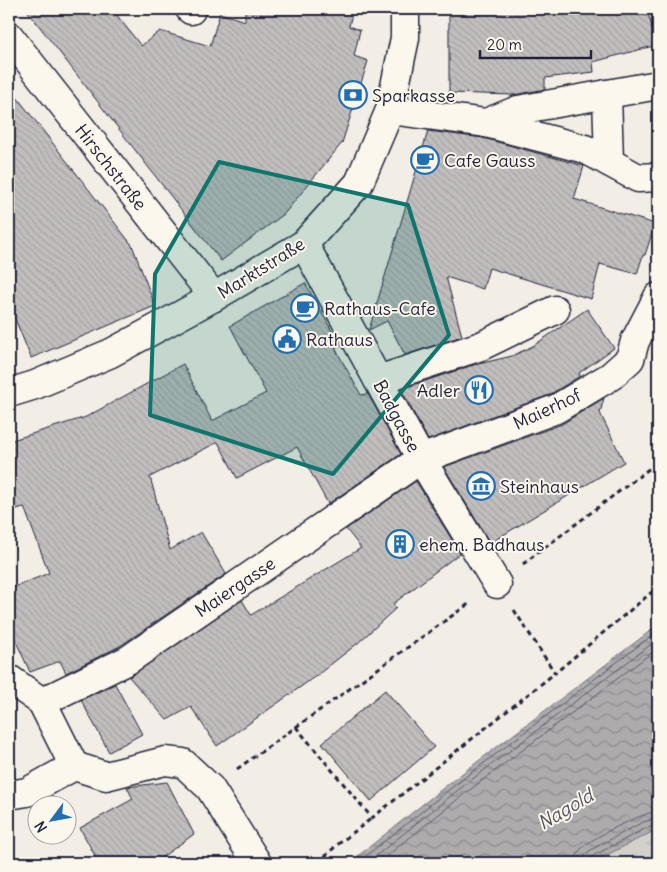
<svg xmlns="http://www.w3.org/2000/svg" width="667" height="872" font-family="Delius,sans-serif">
  <defs>
    <pattern id="park-tufts" width="24" height="20" patternUnits="userSpaceOnUse" patternTransform="scale(1.25)"><rect width="24" height="20" fill="#d4d1cc"/><path d="M3 7l-1-3M5 7V3M7 7l1-3M15 17l-1-3M17 17v-4M19 17l1-3" fill="none" stroke="#b6b3b0"/></pattern>
    <pattern id="water-waves" width="16" height="10" patternUnits="userSpaceOnUse" patternTransform="scale(1.25)"><rect width="16" height="10" fill="#aeabad"/><path d="M0 5q4-4 8 0t8 0" fill="none" stroke="#8d8b8e"/></pattern>
    <pattern id="building-back-hatch" width="6" height="6" patternUnits="userSpaceOnUse" patternTransform="scale(1.25)"><rect width="6" height="6" fill="#c2bebe"/><path d="M-1 5l2 2M0 0l6 6M5-1l2 2" fill="none" stroke="#a6a3a4"/></pattern>
  </defs>
  <rect width="100%" height="100%" fill="#f2eee5"/>
  <filter id="ink" filterUnits="userSpaceOnUse"><feTurbulence type="fractalNoise" baseFrequency=".02" numOctaves="2"/><feDisplacementMap in="SourceGraphic" scale="10" xChannelSelector="R" yChannelSelector="G"/><feConvolveMatrix kernelMatrix="1 2 1 2 8 2 1 2 1" color-interpolation-filters="sRGB"/></filter>
  <g filter="url(#ink)">
    <!-- park -->
    <polygon fill="url(#park-tufts)" stroke="#7b7a84" points="658,829 658,863 591,863 648,833"/>
    <!-- water -->
    <polygon fill="url(#water-waves)" stroke="#76747f" points="658,625 658,829 591,863 349,863 452,781"/>
    <g fill="none" stroke-linecap="round" stroke-linejoin="round">
      <!-- shore -->
      <g stroke="#5a5969" stroke-width="1">
        <polyline points="357,863 455,785 658,631"/>
        <polyline points="367,863 458,790 658,639"/>
        <polyline points="378,863 463,795 658,648"/>
        <path d="M576,863C576,858 577,853 581,849C589,839 646,811 658,811"/>
        <polyline points="583,863 584,857 589,851 643,822 658,818"/>
        <polyline points="589,863 593,856 646,828 658,825"/>
      </g>
    </g>
    <!-- building -->
    <g fill="url(#building-back-hatch)" stroke="#22223b">
      <polygon points="26,9 112,9 141,46 160,31 210,46 220,13 245,21 245,9 353,9 349,26 360,30 354,56 368,61 342,143 284,214 221,261"/>
      <polygon points="449,9 647,9 657,45 593,62 594,72 545,78 545,89 514,95 449,93"/>
      <polygon points="9,87 132,245 155,306 31,358 9,304"/>
      <polygon points="428,131 483,138 584,166 574,199 655,224 645,255 643,255 637,274 600,264 591,299 489,268 483,289 446,277 462,336 405,355 387,321 369,330"/>
      <polygon points="305,283 340,345 335,348 361,395 368,394 401,454 328,504 297,447 237,478 218,442 150,477 170,550 201,532 226,574 120,646 66,673 60,661 30,672 9,626 9,589 49,573 24,507 9,511 9,441 86,417 183,364 212,421 266,393 230,326"/>
      <polygon points="587,309 614,348 579,373 580,376 549,395 428,440 401,389 470,366 512,356 533,346"/>
      <polygon points="604,398 600,413 624,462 490,543 444,467 562,424"/>
      <polygon points="416,481 460,553 393,604 396,608 358,643 316,676 217,746 191,707 167,720 129,677 242,600 251,615 361,548 346,529"/>
      <polygon points="115,684 142,734 109,752 81,700"/>
      <polygon points="385,690 434,747 371,801 322,743"/>
      <polygon points="167,782 194,834 154,863 99,863 80,828 133,799 127,787"/>
    </g>
    <g fill="none" stroke-linecap="round" stroke-linejoin="round">
      <defs>
        <g id="minor">
          <polyline points="190,9 191,10"/>
          <polyline points="9,36 214,297"/>
          <polyline points="607,94 609,162"/>
          <polyline points="390,110 486,123 585,149 638,178 658,177"/>
          <polyline points="486,123 518,110 658,85"/>
          <polyline points="304,244 421,459 497,584"/>
          <polyline points="378,380 481,346 555,310"/>
          <polyline points="9,393 35,385 111,353 214,297 304,244 359,183 390,110 405,38 405,9"/>
          <polyline points="9,679 42,702 74,766"/>
          <polyline points="42,702 128,660 421,459 556,409 611,376 630,359 635,341 658,297"/>
          <polyline points="9,795 27,792 74,766 106,776 165,761 183,763 210,788 257,863"/>
        </g>
      </defs>
      <!-- minor casing -->
      <use href="#minor" stroke="#22223b" stroke-width="31"/>
      <!-- path -->
      <g stroke="#22223b" stroke-width="3" stroke-dasharray="5 4" stroke-linecap="butt">
        <polyline points="523,564 658,462"/>
        <polyline points="514,610 555,673 658,587"/>
        <polyline points="296,727 372,818 555,673"/>
        <polyline points="237,769 470,603"/>
        <polyline points="318,863 337,845 372,818"/>
      </g>
      <!-- minor -->
      <use href="#minor" stroke="#fbf7ec" stroke-width="28"/>
    </g>
  </g>
  <!-- marked area -->
  <path fill="#0f766e" fill-opacity="0.2" stroke="#0f766e" stroke-width="4" stroke-linejoin="round" d="M219,162L408,205L449,335L333,474L150,415L155,274Z"/>
  <!-- icons -->
  <defs>
    <symbol id="bank-ring" viewBox="-11 -11 22 22"><circle r="9.5" fill="#fbf7ec" stroke="#1f6fb2" stroke-width="1.5"/><path d="M-6-4H6V4H-6ZM0-2.3a2.3 2.3 0 1 0 0 4.6a2.3 2.3 0 1 0 0-4.6Z" fill="#1f6fb2"/></symbol>
    <symbol id="cafe-ring" viewBox="-11 -11 22 22"><circle r="9.5" fill="#fbf7ec" stroke="#1f6fb2" stroke-width="1.5"/><path d="M-5.5-4.5H6V0H3Q3 3.5 0 3.5H-2.5Q-5.5 3.5-5.5 0ZM3-3.2v2h1.7v-2ZM-6 4.5H4V6H-6Z" fill="#1f6fb2"/></symbol>
    <symbol id="civic-ring" viewBox="-11 -11 22 22"><circle r="9.5" fill="#fbf7ec" stroke="#1f6fb2" stroke-width="1.5"/><path d="M-.6-6.5H3V-4.5H.6V-3L4-1V1h2V6H-6V1h2V-1L-.6-3ZM-1.2 2.5V6h2.4V2.5Z" fill="#1f6fb2"/></symbol>
    <symbol id="restaurant-ring" viewBox="-11 -11 22 22"><circle r="9.5" fill="#fbf7ec" stroke="#1f6fb2" stroke-width="1.5"/><path d="M-5-6h1v4h1v-4h1v4h1v-4h1v5L-1.5 .5V6h-2V.5L-5-1ZM5-6V6H3V1.5H1.5Q1.5-4 5-6Z" fill="#1f6fb2"/></symbol>
    <symbol id="museum-ring" viewBox="-11 -11 22 22"><circle r="9.5" fill="#fbf7ec" stroke="#1f6fb2" stroke-width="1.5"/><path d="M0-6L6-3V-2H-6V-3ZM-5-1h2V3h-2ZM-1-1h2V3h-2ZM3-1h2V3H3ZM-6 4H6V6H-6Z" fill="#1f6fb2"/></symbol>
    <symbol id="building-ring" viewBox="-11 -11 22 22"><circle r="9.5" fill="#fbf7ec" stroke="#1f6fb2" stroke-width="1.5"/><path d="M-4-6H4V6H1V3H-1V6H-4ZM-2.5-4.3h1.7v1.8h-1.7ZM.8-4.3h1.7v1.8H.8ZM-2.5-1h1.7V.8h-1.7ZM.8-1h1.7V.8H.8Z" fill="#1f6fb2"/></symbol>
  </defs>
  <g fill-rule="evenodd">
    <use href="#bank-ring" x="337" y="79" width="32" height="32"/>
    <use href="#cafe-ring" x="409" y="144" width="32" height="32"/>
    <use href="#cafe-ring" x="289" y="292" width="32" height="32"/>
    <use href="#civic-ring" x="271" y="323" width="32" height="32"/>
    <use href="#restaurant-ring" x="463" y="374" width="32" height="32"/>
    <use href="#museum-ring" x="465" y="470" width="32" height="32"/>
    <use href="#building-ring" x="384" y="528" width="32" height="32"/>
  </g>
  <g text-anchor="middle" dominant-baseline="central" stroke-width="4" stroke-linejoin="round" paint-order="stroke">
    <!-- poi labels -->
    <g font-size="18" fill="#22223b" stroke="#fbf7ec" text-anchor="start">
      <text x="372" y="95">Sparkasse</text>
      <text x="444" y="160">Cafe Gauss</text>
      <text x="324" y="308">Rathaus-Cafe</text>
      <text x="306" y="339">Rathaus</text>
      <text x="460" y="390" text-anchor="end">Adler</text>
      <text x="500" y="486">Steinhaus</text>
      <text x="419" y="544">ehem. Badhaus</text>
    </g>
    <!-- street labels -->
    <g font-size="18" fill="#22223b" stroke="#fbf7ec">
      <text transform="translate(111 167) rotate(52)">Hirschstraße</text>
      <text transform="translate(261 268) rotate(-32)">Marktstraße</text>
      <text transform="translate(547 409) rotate(-25)">Maierhof</text>
      <text transform="translate(397 416) rotate(62)">Badgasse</text>
      <text transform="translate(235 587) rotate(-34)">Maiergasse</text>
    </g>
    <!-- water labels -->
    <g font-size="19" font-style="italic" fill="#535263" stroke="#fbf7ec">
      <text transform="translate(565 809) rotate(-31)">Nagold</text>
    </g>
  </g>
  <!-- margin -->
  <rect width="667" height="872" fill="none" stroke="#fbf7ec" stroke-width="30"/>
  <rect x="15" y="15" width="637" height="842" fill="none" stroke="#22223b" stroke-width="2" filter="url(#ink)"/>
  <!-- north arrow -->
  <g transform="translate(52 820) rotate(238)"><circle r="24" fill="#fbf7ec" stroke="#a4a2a5"/>
  <path d="M0-4L9 19L0 12L-9 19Z" fill="#1f6fb2"/>
  <text y="-8" font-size="14" font-weight="bold" text-anchor="middle" fill="#22223b">N</text>
  </g>
  <!-- scale -->
  <path d="M480 50v8h111v-8" fill="none" stroke="#22223b" stroke-width="2.5"/>
  <text x="487" y="50" font-size="15" fill="#22223b" stroke="#fbf7ec" stroke-width="4" paint-order="stroke">20 m</text>
</svg>
